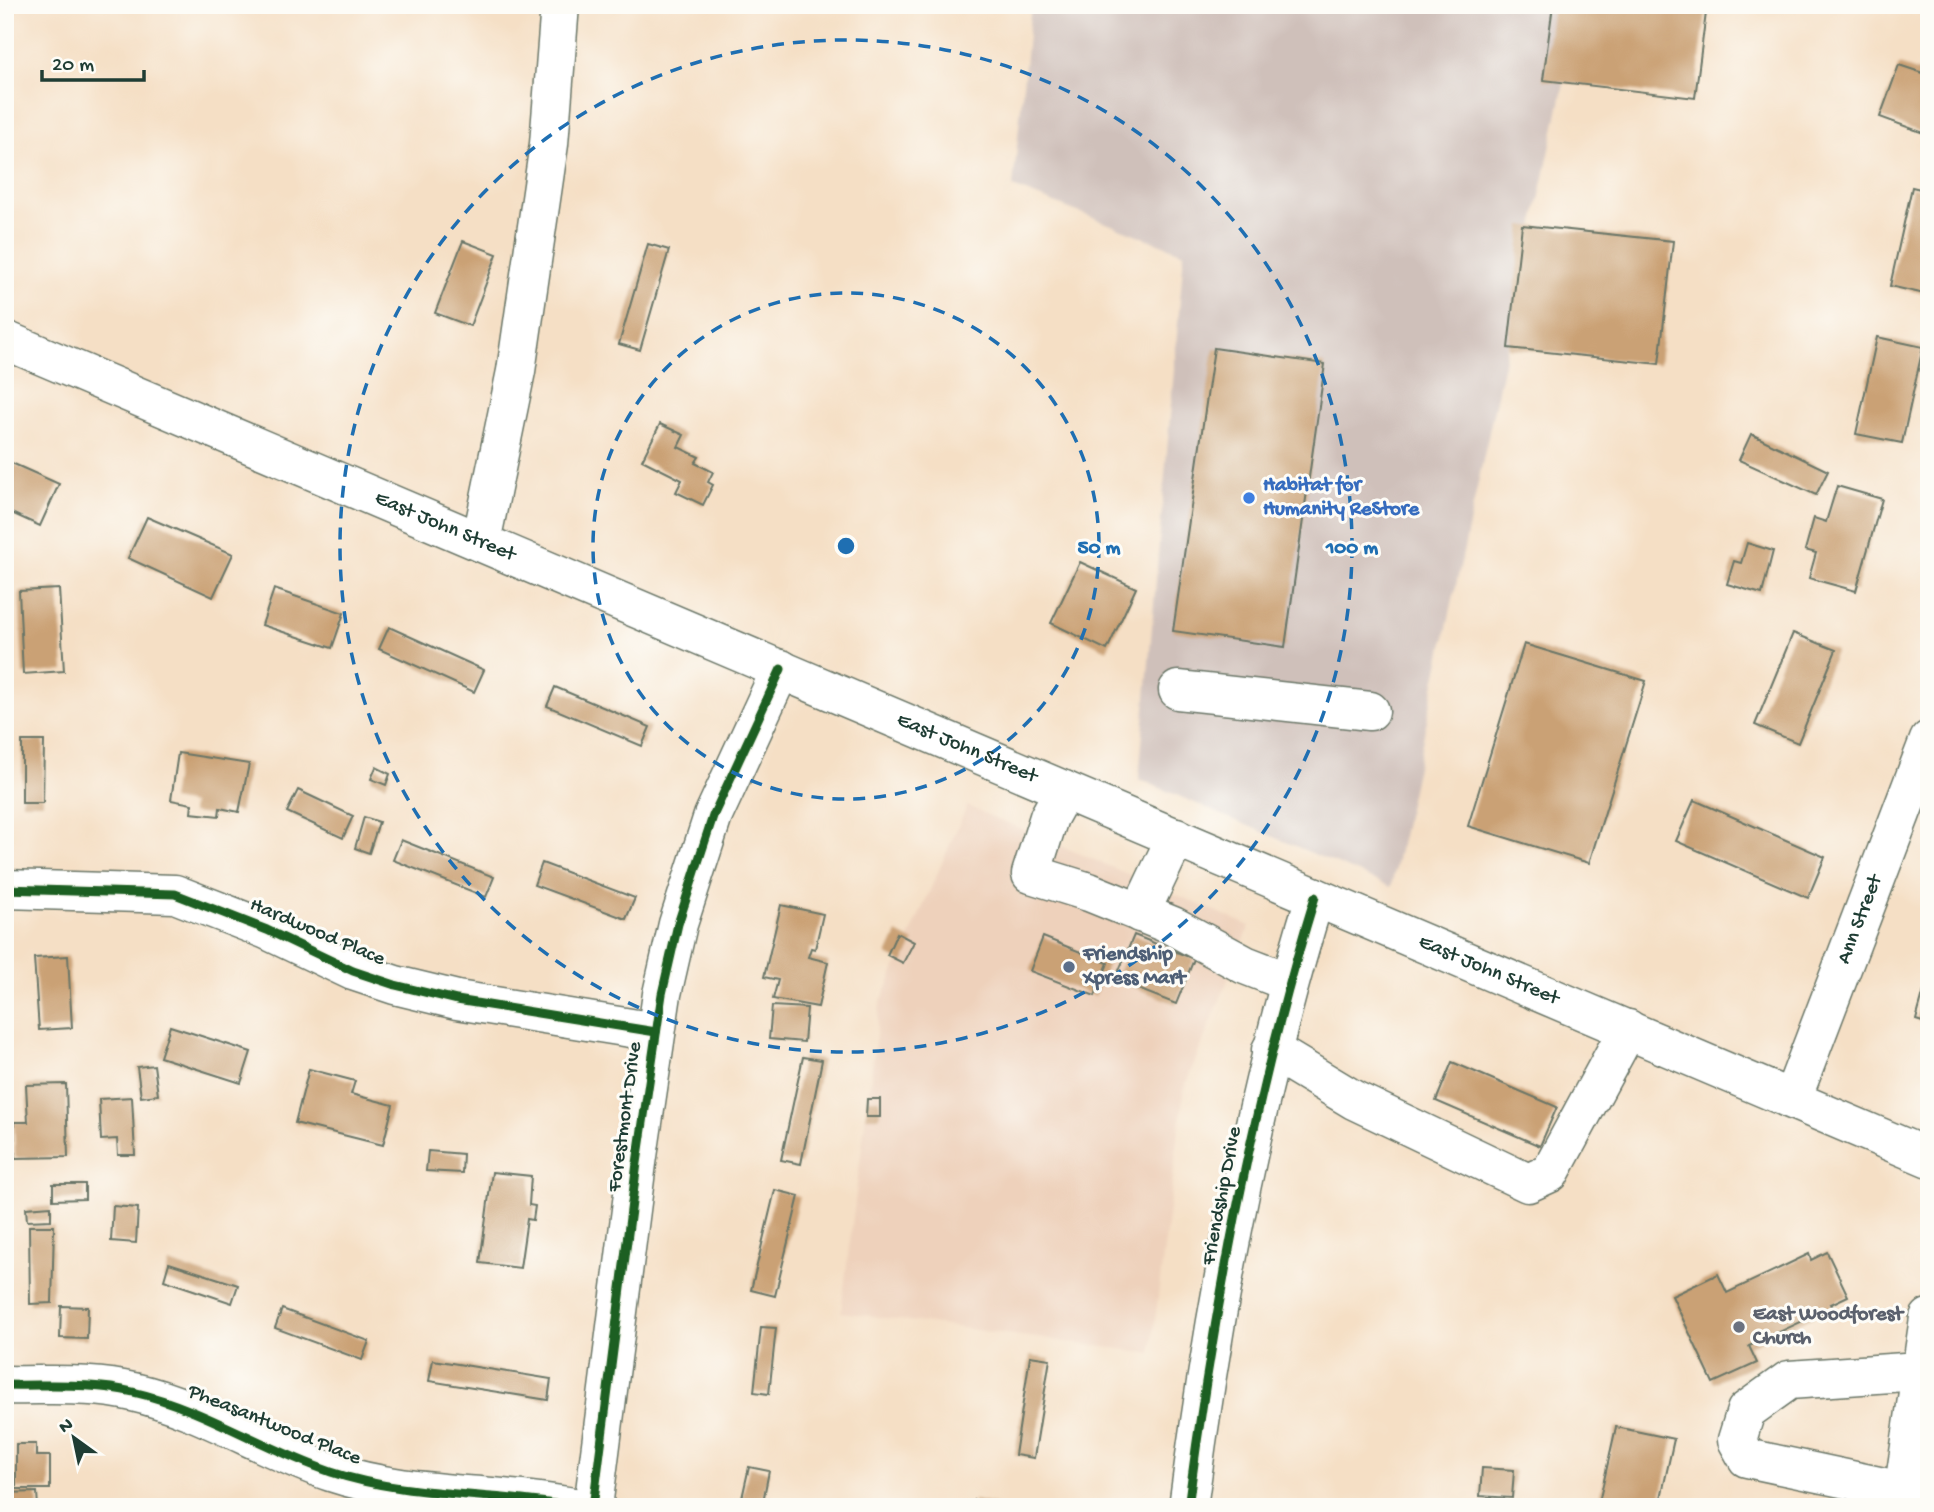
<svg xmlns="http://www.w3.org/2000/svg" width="1934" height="1512" font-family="'Gochi Hand',sans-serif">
  <rect width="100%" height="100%" fill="#fdfcf7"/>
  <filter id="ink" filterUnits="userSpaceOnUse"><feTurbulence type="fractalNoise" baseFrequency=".0143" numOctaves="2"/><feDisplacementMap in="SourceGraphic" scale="14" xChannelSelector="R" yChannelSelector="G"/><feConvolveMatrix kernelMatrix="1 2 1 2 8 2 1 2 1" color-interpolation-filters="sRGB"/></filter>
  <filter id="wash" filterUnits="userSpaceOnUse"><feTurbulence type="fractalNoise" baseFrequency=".00686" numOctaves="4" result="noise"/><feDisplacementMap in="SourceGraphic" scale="28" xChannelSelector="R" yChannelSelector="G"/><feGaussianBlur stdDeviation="1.57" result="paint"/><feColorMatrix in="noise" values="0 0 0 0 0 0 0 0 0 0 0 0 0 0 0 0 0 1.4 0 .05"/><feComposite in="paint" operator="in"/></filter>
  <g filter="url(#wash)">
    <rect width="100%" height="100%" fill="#f5dfc5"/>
    <!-- built -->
    <polygon fill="#eed1bb" points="967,806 1250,926 1184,1088 1151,1353 841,1312 880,1004"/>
    <!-- industrial -->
    <polygon fill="#cfc0ba" points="1031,5 1581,5 1391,887 1139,779 1184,253 1013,187"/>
    <g id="blocks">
      <!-- building -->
      <g fill="#caa175">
        <polygon points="1553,5 1707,5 1695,98 1543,80"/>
        <polygon points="1899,65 1929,75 1929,135 1880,117"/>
        <polygon points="1912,187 1929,191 1929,295 1890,286"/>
        <polygon points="1522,225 1673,241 1659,364 1508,348"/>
        <polygon points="463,241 497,254 470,326 435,313"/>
        <polygon points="648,244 669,250 640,350 619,344"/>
        <polygon points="1877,337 1923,347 1902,443 1856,434"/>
        <polygon points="1214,348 1325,364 1285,647 1173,631"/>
        <polygon points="660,424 684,435 678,447 699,457 695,463 713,472 708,482 713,485 703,505 676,492 682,480 642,460"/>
        <polygon points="1751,434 1828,471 1816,495 1739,460"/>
        <polygon points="5,460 59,484 40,526 5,510"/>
        <polygon points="1837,486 1882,499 1856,591 1809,578 1816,553 1805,550 1814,518 1826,522"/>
        <polygon points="147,517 233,554 213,597 128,558"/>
        <polygon points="1747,543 1773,551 1762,594 1727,584 1734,561 1741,563"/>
        <polygon points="1080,562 1136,588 1107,650 1051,623"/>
        <polygon points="59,589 64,671 23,674 19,591"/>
        <polygon points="274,589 344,613 332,648 262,625"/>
        <polygon points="389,627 484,670 474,692 379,649"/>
        <polygon points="1793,633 1836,650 1798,743 1755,725"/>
        <polygon points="1524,644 1646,681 1589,863 1468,826"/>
        <polygon points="555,687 650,727 642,746 547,706"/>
        <polygon points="22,741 44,741 43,803 22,803"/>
        <polygon points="178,753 249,764 239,812 220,808 219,816 191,813 192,804 171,800"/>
        <polygon points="376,767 390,774 386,785 371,779"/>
        <polygon points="298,790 353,816 343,838 287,812"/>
        <polygon points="1694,800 1825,857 1808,898 1676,841"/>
        <polygon points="364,817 379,822 369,853 355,848"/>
        <polygon points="401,840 494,877 486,897 393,860"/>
        <polygon points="542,863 635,898 626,919 534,885"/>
        <polygon points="781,905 823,914 815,949 811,948 808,957 828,962 818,1007 773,999 778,980 764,977"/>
        <polygon points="897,933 914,942 903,963 887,955"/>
        <polygon points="1134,935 1194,959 1176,1004 1115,980"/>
        <polygon points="1043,937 1108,963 1095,996 1030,971"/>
        <polygon points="68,956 72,1028 39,1030 34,958"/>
        <polygon points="1928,976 1929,976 1929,1024 1916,1020"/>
        <polygon points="772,1006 807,1008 804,1042 769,1039"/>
        <polygon points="170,1026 251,1052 241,1083 160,1057"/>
        <polygon points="803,1057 822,1060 801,1164 781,1160"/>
        <polygon points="1452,1062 1557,1107 1540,1146 1436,1101"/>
        <polygon points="154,1065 158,1095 141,1097 137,1067"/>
        <polygon points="309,1069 355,1081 351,1094 393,1105 383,1145 295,1123"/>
        <polygon points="66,1084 68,1157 15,1158 14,1122 28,1122 26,1085"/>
        <polygon points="132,1097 135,1155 118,1155 117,1139 101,1140 99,1099"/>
        <polygon points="867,1099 880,1099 880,1117 866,1117"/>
        <polygon points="428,1151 463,1154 462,1173 426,1171"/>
        <polygon points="492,1172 531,1176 529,1205 535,1206 533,1220 527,1219 520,1268 480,1263"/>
        <polygon points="53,1184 85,1184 85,1199 53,1200"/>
        <polygon points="775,1190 799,1196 775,1296 751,1290"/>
        <polygon points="51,1206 51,1220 27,1221 26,1208"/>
        <polygon points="113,1206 138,1208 136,1243 111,1241"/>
        <polygon points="29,1226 54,1226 52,1303 30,1304"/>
        <polygon points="1827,1252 1848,1296 1831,1304 1833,1307 1749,1346 1757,1363 1713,1383 1672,1296 1718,1274 1727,1293 1809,1254 1811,1260"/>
        <polygon points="169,1263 238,1285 232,1303 164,1280"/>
        <polygon points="61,1306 88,1307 87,1339 60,1338"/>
        <polygon points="282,1309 369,1341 362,1360 275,1328"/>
        <polygon points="761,1327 776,1328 769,1394 754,1392"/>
        <polygon points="1030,1356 1050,1359 1034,1458 1015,1455"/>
        <polygon points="433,1360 551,1379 548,1400 429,1381"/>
        <polygon points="1616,1427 1674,1439 1659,1507 1598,1507"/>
        <polygon points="16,1444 36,1444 36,1456 50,1456 50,1489 16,1489"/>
        <polygon points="749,1467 769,1471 762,1507 740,1507"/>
        <polygon points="1482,1468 1514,1470 1512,1498 1480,1496"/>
        <polygon points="37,1492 38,1507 5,1507 5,1493"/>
        <polygon points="974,1500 999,1506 999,1507 973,1507"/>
      </g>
    </g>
  </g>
  <g filter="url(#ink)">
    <use href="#blocks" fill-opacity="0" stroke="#6a7667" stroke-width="2"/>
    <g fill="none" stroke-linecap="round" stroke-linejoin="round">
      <defs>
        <g id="minor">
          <polyline points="481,542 516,371 549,144 560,5"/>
          <polyline points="1178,690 1370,711"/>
          <polyline points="1064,790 1049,817 1031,874 1089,892 1173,926 1245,965 1289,982"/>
          <polyline points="5,889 175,894 267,930 353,971 395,985 457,1000 656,1032"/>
          <polyline points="1140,913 1176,837"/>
          <polyline points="1271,1050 1354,1100 1528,1183 1550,1173 1628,1029"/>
          <path id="s1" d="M1792,1099L1929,740"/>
          <path d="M5,1385C47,1386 92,1382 133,1392C203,1408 263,1449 331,1472C408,1498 494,1492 573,1507"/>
          <polyline points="1903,1491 1747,1458 1737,1440 1746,1411 1789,1380 1919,1371"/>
          <polyline points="593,1507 637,1163 662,994 678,924 713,816 781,669"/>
          <path d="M1188,1507C1215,1301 1254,1095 1315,897"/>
          <polyline points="1901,1507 1929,1318"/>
        </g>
        <g id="major">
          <path id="s2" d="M5,340L1929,1158"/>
        </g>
      </defs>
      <!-- minor casing -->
      <use href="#minor" stroke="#6a7667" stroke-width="41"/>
      <!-- major casing -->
      <use href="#major" stroke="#6a7667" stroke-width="41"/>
      <!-- minor -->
      <use href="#minor" stroke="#fff" stroke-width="38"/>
      <!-- major -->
      <use href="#major" stroke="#fff" stroke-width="38"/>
      <defs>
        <g id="cycleway">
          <polyline points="5,889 175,894 267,930 353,971 395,985 457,1000 656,1032"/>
          <path d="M5,1385C47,1386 92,1382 133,1392C203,1408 263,1449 331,1472C408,1498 494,1492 573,1507"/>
          <polyline points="593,1507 637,1163 662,994 678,924 713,816 781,669"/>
          <path d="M1188,1507C1215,1301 1254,1095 1315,897"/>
        </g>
      </defs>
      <!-- cycleway casing -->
      <use href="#cycleway" stroke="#fdfcf7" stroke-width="13"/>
      <!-- cycleway -->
      <use href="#cycleway" stroke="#1b5e20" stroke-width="9"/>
    </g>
  </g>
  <!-- distance rings -->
  <g fill="none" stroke="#1f6fb2" stroke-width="3.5" stroke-dasharray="12 9">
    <circle cx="846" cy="546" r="253"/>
    <circle cx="846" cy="546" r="506"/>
  </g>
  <!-- markers -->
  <circle fill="#3f7fe0" stroke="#fdfcf7" stroke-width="2.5" cx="1249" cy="498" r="7"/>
  <circle fill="#5c6f8a" stroke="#fdfcf7" stroke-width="2.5" cx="1069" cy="967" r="7"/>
  <circle fill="#6b7280" stroke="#fdfcf7" stroke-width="2.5" cx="1739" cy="1327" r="7"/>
  <g text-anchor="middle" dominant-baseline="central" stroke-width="6" stroke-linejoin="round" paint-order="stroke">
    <!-- shop labels -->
    <g font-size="21" font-weight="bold" fill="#366cbe" stroke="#fdfcf7" text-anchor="start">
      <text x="1263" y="486">Habitat for<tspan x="1263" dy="24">Humanity ReStore</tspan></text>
    </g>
    <!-- street labels -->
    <g font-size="21" fill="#1f3d34" stroke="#fdfcf7">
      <text stroke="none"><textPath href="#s2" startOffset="478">East John Street</textPath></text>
      <text stroke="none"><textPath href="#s2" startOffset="1045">East John Street</textPath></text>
      <text stroke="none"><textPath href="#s1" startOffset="192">Ann Street</textPath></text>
      <text transform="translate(317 933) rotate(23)">Hardwood Place</text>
      <text stroke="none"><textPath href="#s2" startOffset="1612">East John Street</textPath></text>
      <text transform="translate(626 1117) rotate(-82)">Forestmont Drive</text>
      <text transform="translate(1223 1196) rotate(-79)">Friendship Drive</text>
      <text transform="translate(274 1426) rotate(22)">Pheasantwood Place</text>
    </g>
    <!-- service labels -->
    <g font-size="21" font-weight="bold" fill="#4e5e75" stroke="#fdfcf7" text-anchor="start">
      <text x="1083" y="955">Friendship<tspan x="1083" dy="24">Xpress Mart</tspan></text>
    </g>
    <!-- worship labels -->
    <g font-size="21" font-weight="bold" fill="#5b616d" stroke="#fdfcf7" text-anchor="start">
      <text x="1753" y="1315">East Woodforest<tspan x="1753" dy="24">Church</tspan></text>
    </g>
  </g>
  <circle cx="846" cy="546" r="10" fill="#1f6fb2" stroke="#fdfcf7" stroke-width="3.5"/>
  <g font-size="21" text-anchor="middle" font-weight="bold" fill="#1f6fb2" stroke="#fdfcf7" stroke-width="6" stroke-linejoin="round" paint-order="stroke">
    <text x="1099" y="553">50 m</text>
    <text x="1352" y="553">100 m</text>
  </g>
  <!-- margin -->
  <rect width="1934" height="1512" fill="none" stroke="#fdfcf7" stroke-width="28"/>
  <!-- north arrow -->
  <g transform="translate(74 1438) rotate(327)" stroke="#fdfcf7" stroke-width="5" paint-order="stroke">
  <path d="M0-5L12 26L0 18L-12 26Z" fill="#1f3d34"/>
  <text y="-10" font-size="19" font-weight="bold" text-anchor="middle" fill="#1f3d34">N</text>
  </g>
  <!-- scale -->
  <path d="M42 70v10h102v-10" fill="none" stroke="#1f3d34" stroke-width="3.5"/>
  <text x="52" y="70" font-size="21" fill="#1f3d34" stroke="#fdfcf7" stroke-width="5" paint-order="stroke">20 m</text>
</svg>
